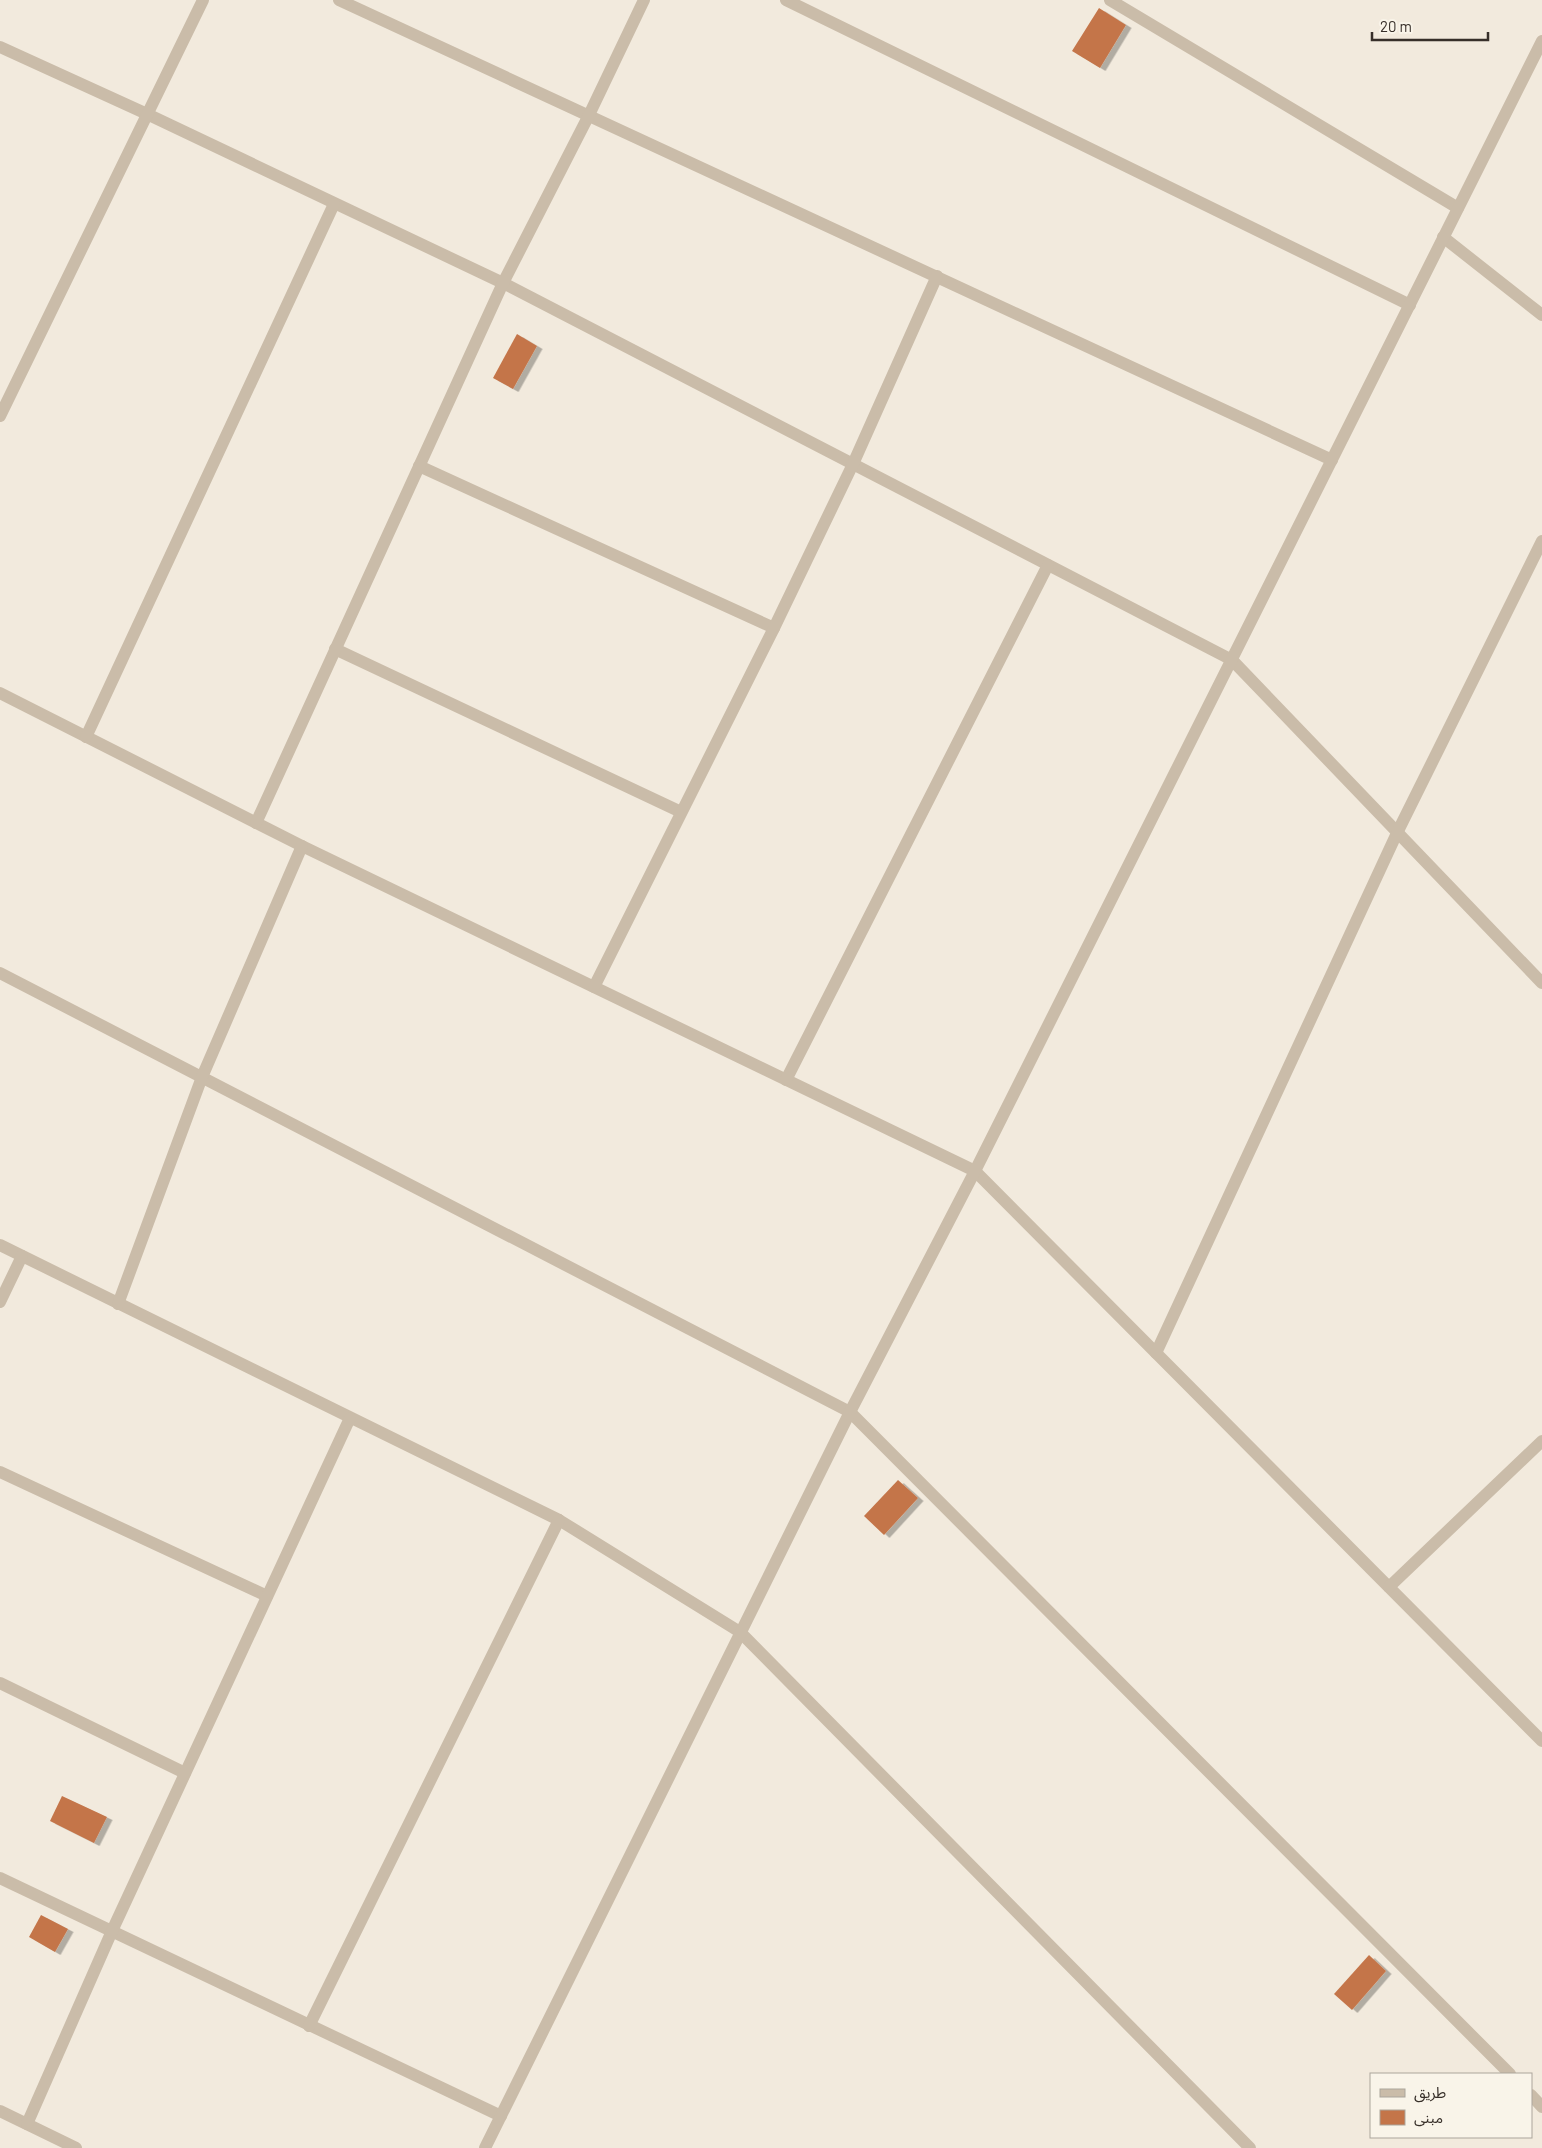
<svg xmlns="http://www.w3.org/2000/svg" width="1542" height="2148" font-family="Barlow,'Noto Sans Arabic',sans-serif">
  <defs>
    <filter id="shadow"><feDropShadow dx="5.5" dy="3" stdDeviation="0" flood-color="#0004"/></filter>
  </defs>
  <rect width="100%" height="100%" fill="#f2eadd"/>
  <!-- building -->
  <g fill="#c47549" filter="url(#shadow)">
    <polygon points="1099,8 1126,25 1100,68 1072,51"/>
    <polygon points="517,334 537,346 513,389 493,378"/>
    <polygon points="898,1480 918,1498 884,1535 864,1516"/>
    <polygon points="62,1796 107,1817 94,1843 50,1821"/>
    <polygon points="41,1915 68,1929 55,1952 29,1937"/>
    <polygon points="1369,1955 1386,1971 1352,2010 1334,1994"/>
  </g>
  <g fill="none" stroke-linecap="round" stroke-linejoin="round">
    <!-- minor -->
    <g stroke="#cabca9" stroke-width="12">
      <polyline points="339,0 1332,460"/>
      <polyline points="786,0 1410,305"/>
      <polyline points="1110,0 1458,208"/>
      <polyline points="0,47 147,114 503,283 1232,660 1542,983"/>
      <polyline points="1443,237 1542,315"/>
      <polyline points="0,416 203,0"/>
      <polyline points="419,466 774,628"/>
      <polyline points="335,649 681,812"/>
      <polyline points="0,693 302,846 975,1171 1542,1741"/>
      <polyline points="86,737 334,204"/>
      <polyline points="256,823 503,283 589,115 644,0"/>
      <polyline points="0,973 850,1412 1510,2074"/>
      <polyline points="594,987 774,628 853,464 937,276"/>
      <polyline points="786,1080 1048,565"/>
      <polyline points="0,1245 559,1520 740,1632 1250,2148"/>
      <polyline points="0,1302 22,1256"/>
      <polyline points="118,1304 202,1077 302,846"/>
      <polyline points="1156,1353 1397,833 1542,541"/>
      <polyline points="0,1472 267,1596"/>
      <polyline points="1389,1587 1542,1441"/>
      <polyline points="0,1683 185,1773"/>
      <polyline points="0,1878 501,2116"/>
      <polyline points="309,2026 559,1520"/>
      <polyline points="1531,2095 1542,2107"/>
      <polyline points="0,2111 76,2148"/>
      <polyline points="27,2124 112,1931 350,1418"/>
      <polyline points="485,2148 850,1412 975,1171 1542,41"/>
    </g>
  </g>
  <!-- legend -->
  <rect x="1370" y="2073" width="162" height="65" fill="#f9f4e9" stroke="#aba59c"/>
  <rect x="1380" y="2089" width="25" height="8" fill="#cabca9" stroke="#aba59c"/>
  <text x="1414" y="2098" font-size="15" fill="#372f29">طريق</text>
  <rect x="1380" y="2110" width="25" height="15" fill="#c47549" stroke="#aba59c"/>
  <text x="1414" y="2123" font-size="15" fill="#372f29">مبنى</text>
  <!-- scale -->
  <path d="M1372 32v8h116v-8" fill="none" stroke="#372f29" stroke-width="2.5"/>
  <text x="1380" y="32" font-size="15" fill="#372f29" stroke="#f9f4e9" stroke-width="4" paint-order="stroke">20 m</text>
</svg>
